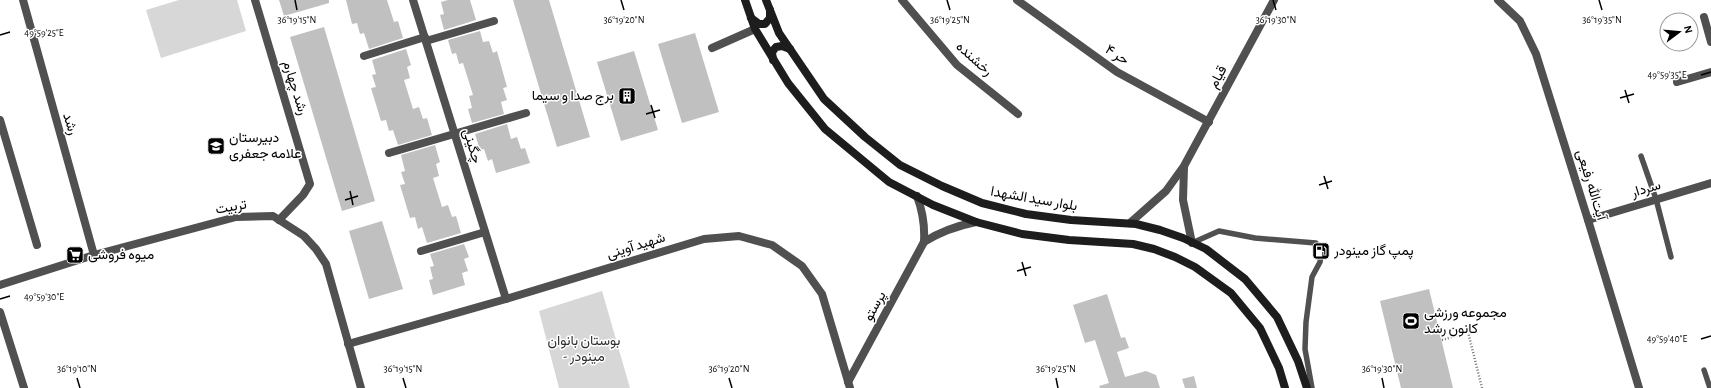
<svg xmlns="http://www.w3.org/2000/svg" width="1711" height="388" font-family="'Alegreya Sans',Vazirmatn,sans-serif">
  <rect width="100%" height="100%" fill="#fff"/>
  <!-- green -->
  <g fill="#d7d7d7">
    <polygon points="179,0 237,0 246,31 161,58 146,10"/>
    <polygon points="602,291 630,388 559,388 539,311"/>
  </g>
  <!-- building -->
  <g fill="#c0c0c0">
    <polygon points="279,0 329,0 329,3 284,16"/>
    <polygon points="346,0 387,0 394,22 398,21 403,38 369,49 364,33 360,34 357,23 352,24"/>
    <polygon points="448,0 470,0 476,20 444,30 440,15 444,14 441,2"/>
    <polygon points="513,0 549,0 590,137 557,147"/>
    <polygon points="324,27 375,201 342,211 290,37"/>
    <polygon points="480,31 483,42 489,41 493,53 497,51 507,87 503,88 507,100 501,102 504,114 472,123 468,109 472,108 469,96 473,95 463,63 459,64 456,53 452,54 448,40"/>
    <polygon points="695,33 719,112 682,123 658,44"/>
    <polygon points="406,49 411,65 407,67 410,78 404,80 413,109 419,107 423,119 427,118 432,135 398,145 393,130 389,131 386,120 381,121 371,88 376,87 372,75 376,74 372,60"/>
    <polygon points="634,51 658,130 621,141 597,62"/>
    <polygon points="507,124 511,139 517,137 521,149 525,148 530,163 496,173 492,159 488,161 484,149 480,150 475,134"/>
    <polygon points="435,145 440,162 436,164 439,176 433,178 442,207 448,205 452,217 456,216 461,233 427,243 422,227 418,229 415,217 410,218 400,185 405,184 401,172 405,171 401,155"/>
    <polygon points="382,221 403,289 369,299 349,231"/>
    <polygon points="464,244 469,257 464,259 468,271 462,273 465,285 433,295 429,280 433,279 430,267 434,266 430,254"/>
    <polygon points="1429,289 1453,388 1401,388 1380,301"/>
    <polygon points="1107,294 1121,338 1125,337 1129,348 1117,352 1125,377 1146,371 1156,375 1160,388 1100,388 1099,386 1109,383 1095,340 1085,343 1073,305"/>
    <polygon points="1194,376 1197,388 1185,388 1182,379"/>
  </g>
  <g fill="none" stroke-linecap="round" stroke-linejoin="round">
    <!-- path -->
    <polyline stroke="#727272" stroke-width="2.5" stroke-dasharray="1 2" stroke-linecap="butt" points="1442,340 1468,332 1482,388"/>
    <!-- service -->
    <g stroke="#505050" stroke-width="5.5">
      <polyline points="1641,156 1656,199 1671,257"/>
      <polyline points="1192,243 1219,231 1255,238 1316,243 1321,255 1320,262 1312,277 1306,322 1305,349 1312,388"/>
      <polyline points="1704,370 1710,388"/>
    </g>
    <!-- minor -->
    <g stroke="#505050" stroke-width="8">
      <polyline points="23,0 94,255"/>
      <polyline points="255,0 310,184 303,195 279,220"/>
      <polyline points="413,0 506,299"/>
      <polyline points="902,0 957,65 1018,114"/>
      <polyline points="1017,0 1117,72 1209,122"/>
      <polyline points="1704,17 1711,42"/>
      <polyline points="426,41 494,21"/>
      <polyline points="712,48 755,29"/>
      <polyline points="364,56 425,37"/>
      <polyline points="1677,82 1711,72"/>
      <polyline points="0,120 37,245"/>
      <polyline points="389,153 526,113"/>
      <polyline points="421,251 485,232"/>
    </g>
    <!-- tertiary -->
    <g stroke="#505050" stroke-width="8">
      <polyline points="1498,0 1520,21 1536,54 1588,220 1639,388"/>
      <polyline points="1184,167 1183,200 1192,243"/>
      <polyline points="1588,220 1711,183"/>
      <polyline points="1130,223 1166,191 1184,166 1274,0"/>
      <path d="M924,242C941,231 956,226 976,222"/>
      <polyline points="0,285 94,255 236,217 273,216 304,236 316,249 326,264 361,388"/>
      <polyline points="0,312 24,388"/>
      <polyline points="348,344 506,299 704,239 739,236 772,245 802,266 822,294 850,388"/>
      <path d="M848,382L924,242C925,225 923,212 917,196"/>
    </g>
    <!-- secondary -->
    <g stroke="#1d1d1d" stroke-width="8">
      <polyline points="745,0 755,29 788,83 825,129 889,182 933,205 976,222 1022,234 1069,240 1133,244 1154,249 1175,257 1195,267 1231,293 1260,328 1279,368 1285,388"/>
      <polyline points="766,0 779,33 824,99 865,137 900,165 942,186 982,203 1026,214 1071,220 1136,224 1160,230 1183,238 1206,249 1245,279 1277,317 1298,361 1307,388"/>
      <polyline points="751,18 759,24 765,24 770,18 770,10"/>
      <polyline points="773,60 772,52 776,47 782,46 790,49"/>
    </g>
  </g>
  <!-- ticks -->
  <path fill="none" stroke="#000" stroke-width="1.5" d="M295,0L297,10M621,0L624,10M947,0L950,10M1273,0L1276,10M1599,0L1602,10M0,35L10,32M1701,75L1711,72M1625,90L1629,103M1620,98L1634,94M651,105L655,118M646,114L660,110M1324,176L1328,189M1319,185L1332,181M350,191L353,205M345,200L358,196M1022,262L1026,276M1017,271L1031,267M0,299L10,296M1701,339L1711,336M77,378L80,388M403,378L406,388M729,378L732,388M1056,378L1058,388M1382,378L1384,388"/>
  <!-- icons -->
  <defs>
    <symbol id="building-square" viewBox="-11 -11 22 22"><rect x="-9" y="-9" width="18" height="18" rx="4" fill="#000" stroke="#fff"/><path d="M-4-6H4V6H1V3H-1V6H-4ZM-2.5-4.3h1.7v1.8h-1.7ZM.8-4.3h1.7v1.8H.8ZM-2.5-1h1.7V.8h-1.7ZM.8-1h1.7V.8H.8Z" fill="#fff"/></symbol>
    <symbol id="school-square" viewBox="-11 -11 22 22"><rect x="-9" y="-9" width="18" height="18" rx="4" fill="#000" stroke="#fff"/><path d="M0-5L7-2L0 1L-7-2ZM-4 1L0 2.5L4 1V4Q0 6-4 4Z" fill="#fff"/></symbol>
    <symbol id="fuel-square" viewBox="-11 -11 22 22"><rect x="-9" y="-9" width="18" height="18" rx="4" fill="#000" stroke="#fff"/><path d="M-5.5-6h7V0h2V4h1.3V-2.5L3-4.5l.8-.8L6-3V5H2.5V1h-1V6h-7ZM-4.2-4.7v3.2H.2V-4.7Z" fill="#fff"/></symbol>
    <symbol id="supermarket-square" viewBox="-11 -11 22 22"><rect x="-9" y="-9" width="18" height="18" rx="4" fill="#000" stroke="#fff"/><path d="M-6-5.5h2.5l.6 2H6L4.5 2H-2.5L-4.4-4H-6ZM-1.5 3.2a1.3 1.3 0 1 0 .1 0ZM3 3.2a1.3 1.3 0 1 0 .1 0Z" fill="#fff"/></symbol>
    <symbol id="stadium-square" viewBox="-11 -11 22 22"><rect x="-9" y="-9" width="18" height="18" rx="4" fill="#000" stroke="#fff"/><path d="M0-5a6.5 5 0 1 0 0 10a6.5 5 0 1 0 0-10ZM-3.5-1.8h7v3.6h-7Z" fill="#fff"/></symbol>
  </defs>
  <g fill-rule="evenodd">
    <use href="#building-square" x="617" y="86" width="20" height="20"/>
    <use href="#school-square" x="206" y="136" width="20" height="20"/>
    <use href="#fuel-square" x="1311" y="241" width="20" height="20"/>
    <use href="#supermarket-square" x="65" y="245" width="20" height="20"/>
    <use href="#stadium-square" x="1401" y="311" width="20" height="20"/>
  </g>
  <g text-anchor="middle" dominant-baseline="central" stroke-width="3" stroke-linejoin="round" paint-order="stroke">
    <!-- street labels -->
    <g font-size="14" fill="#000" stroke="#fff">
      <text transform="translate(1117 55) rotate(33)">حر ۴</text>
      <text transform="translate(974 59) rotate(42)">رخشنده</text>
      <text transform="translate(1218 77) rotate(-62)">قیام</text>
      <text transform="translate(295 88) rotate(73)">رشد چهارم</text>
      <text transform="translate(70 124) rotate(74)">رشد</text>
      <text transform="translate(472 146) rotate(73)">چگینی</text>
      <text transform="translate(1591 185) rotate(73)">آیت‌الله رفیعی</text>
      <text transform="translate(1646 189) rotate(-17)">سردار</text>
      <text transform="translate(1034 199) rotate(10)">بلوار سید الشهدا</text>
      <text transform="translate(231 207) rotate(-10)">تربیت</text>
      <text transform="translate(636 246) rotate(-17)">شهید آوینی</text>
      <text transform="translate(875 306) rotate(-61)">پرستو</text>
    </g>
    <!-- poi labels -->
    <g font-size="14" fill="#000" stroke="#fff" text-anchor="start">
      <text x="614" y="96" text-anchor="end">برج صدا و سیما</text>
      <text x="229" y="138">دبیرستان<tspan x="229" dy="16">علامه جعفری</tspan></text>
      <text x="1334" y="251">پمپ گاز مینودر</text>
      <text x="88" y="255">میوه فروشی</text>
      <text x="1424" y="313">مجموعه ورزشی<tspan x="1424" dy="16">کانون رشد</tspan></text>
    </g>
    <!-- park labels -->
    <g font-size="14" fill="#2e2e2e" stroke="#fff">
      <text x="584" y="341">بوستان بانوان<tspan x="584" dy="16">- مینودر</tspan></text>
    </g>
  </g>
  <g font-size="10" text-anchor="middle" fill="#000" stroke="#fff" stroke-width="3" stroke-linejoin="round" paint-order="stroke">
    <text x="297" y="23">36°19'15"N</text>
    <text x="624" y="23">36°19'20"N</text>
    <text x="950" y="23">36°19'25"N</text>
    <text x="1276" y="23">36°19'30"N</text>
    <text x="1602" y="23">36°19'35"N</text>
    <text x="44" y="36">49°59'25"E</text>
    <text x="1667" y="78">49°59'35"E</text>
    <text x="44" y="300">49°59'30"E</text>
    <text x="1667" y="342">49°59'40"E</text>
    <text x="77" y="372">36°19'10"N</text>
    <text x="403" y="372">36°19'15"N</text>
    <text x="729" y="372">36°19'20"N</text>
    <text x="1056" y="372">36°19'25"N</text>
    <text x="1382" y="372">36°19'30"N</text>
  </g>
  <!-- north arrow -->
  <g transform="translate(1679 32) rotate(74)"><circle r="19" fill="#ffffff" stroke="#999999"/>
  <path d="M0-3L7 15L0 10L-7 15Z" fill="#000000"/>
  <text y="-6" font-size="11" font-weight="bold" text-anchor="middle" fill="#000000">N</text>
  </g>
</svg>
